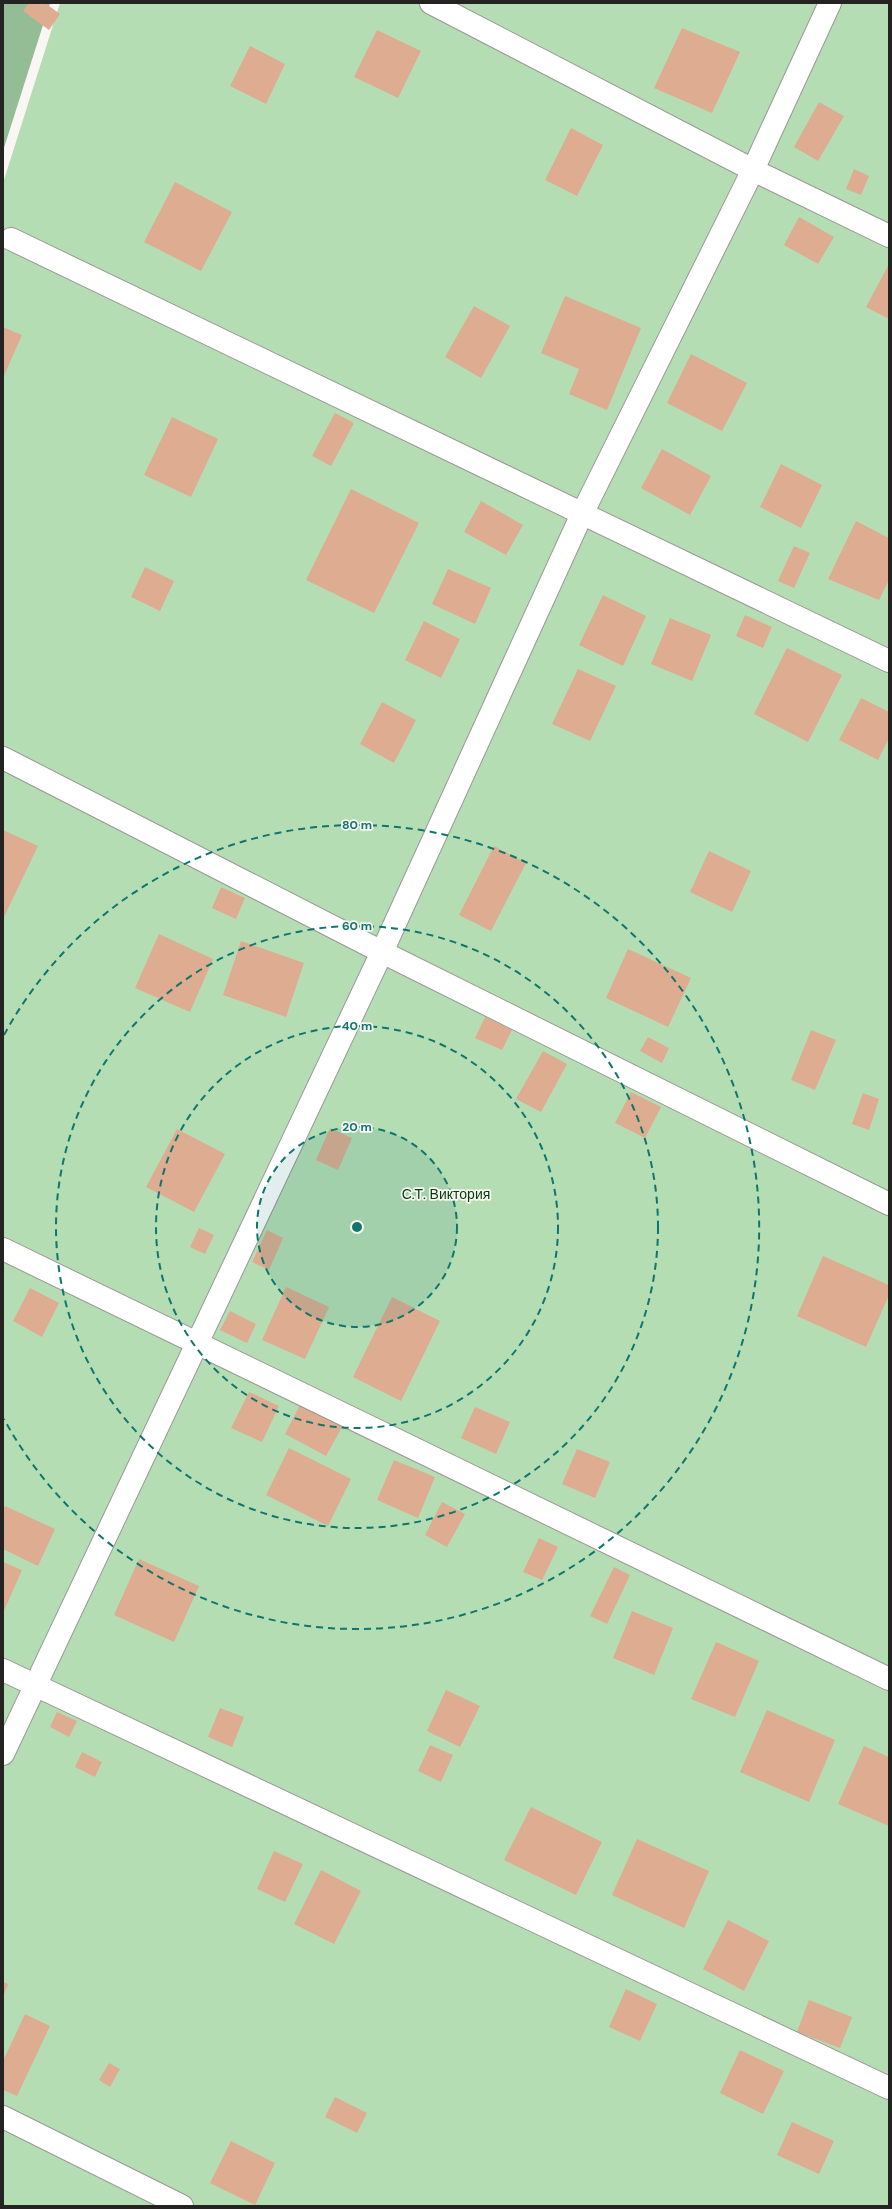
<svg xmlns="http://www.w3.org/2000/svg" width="892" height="2209" font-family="'DM Sans',sans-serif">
  <rect width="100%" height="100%" fill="#f9f6f3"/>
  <!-- green -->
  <polygon fill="#b5ddb4" points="60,3 889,3 889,2206 3,2206 3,183"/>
  <!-- forest -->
  <polygon fill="#95bd95" points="3,3 50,3 3,151"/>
  <!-- building -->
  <g fill="#deac90">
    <polygon points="29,3 45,3 60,14 49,30 23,11"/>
    <polygon points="682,28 740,52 712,113 654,88"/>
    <polygon points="377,30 421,51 398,98 354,77"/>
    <polygon points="250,46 285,64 266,104 230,86"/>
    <polygon points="819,102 844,116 818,161 794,147"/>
    <polygon points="571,128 603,145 577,196 545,180"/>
    <polygon points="854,169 869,176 861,195 846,189"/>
    <polygon points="175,182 232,212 201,271 144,242"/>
    <polygon points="799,217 834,237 818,264 784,245"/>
    <polygon points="889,264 889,319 866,307"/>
    <polygon points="565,296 641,328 607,410 569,394 579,369 541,353"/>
    <polygon points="474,306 510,326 481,378 445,357"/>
    <polygon points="3,327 22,335 3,378"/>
    <polygon points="691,354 747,383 722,431 667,403"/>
    <polygon points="335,413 354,423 331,466 312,456"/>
    <polygon points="172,417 218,439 191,497 144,475"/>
    <polygon points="662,449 711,476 690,515 641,488"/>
    <polygon points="781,464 822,485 801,528 760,507"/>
    <polygon points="351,489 419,523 374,613 306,580"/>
    <polygon points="481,501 523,525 506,555 464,532"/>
    <polygon points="856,521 889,538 889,580 879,600 828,579"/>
    <polygon points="794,546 810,553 794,588 778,581"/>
    <polygon points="145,567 174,581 160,611 131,597"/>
    <polygon points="448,569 491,588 475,624 432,604"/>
    <polygon points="603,595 646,616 623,666 579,645"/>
    <polygon points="745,615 772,627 763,648 736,636"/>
    <polygon points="670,618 711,635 692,681 651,664"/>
    <polygon points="424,621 460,639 441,678 405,660"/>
    <polygon points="787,648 842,675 808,742 754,714"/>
    <polygon points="578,669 616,686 590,741 552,724"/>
    <polygon points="861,698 889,712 889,738 878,760 839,740"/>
    <polygon points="382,702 416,720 394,763 360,744"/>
    <polygon points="3,830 38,846 3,919"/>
    <polygon points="494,846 526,863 491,931 459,915"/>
    <polygon points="709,851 751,871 732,912 690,892"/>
    <polygon points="221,887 245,898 236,919 212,908"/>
    <polygon points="159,934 213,959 190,1012 135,988"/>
    <polygon points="241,941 304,963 286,1017 223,995"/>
    <polygon points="628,949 691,978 668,1027 606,998"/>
    <polygon points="485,1017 512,1030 502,1050 475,1038"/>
    <polygon points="811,1030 836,1040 815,1090 791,1080"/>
    <polygon points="648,1037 669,1048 662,1063 640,1051"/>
    <polygon points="543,1051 567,1064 541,1112 516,1099"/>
    <polygon points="631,1092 661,1107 645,1138 615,1123"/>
    <polygon points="863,1093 879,1099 869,1130 852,1124"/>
    <polygon points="330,1128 352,1138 338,1170 316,1160"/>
    <polygon points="177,1129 225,1154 194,1212 146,1187"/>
    <polygon points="199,1228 214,1235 205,1254 190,1247"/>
    <polygon points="267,1230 283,1238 269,1270 252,1262"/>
    <polygon points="823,1256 889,1285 889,1295 866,1347 797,1316"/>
    <polygon points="286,1287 329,1307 305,1359 262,1340"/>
    <polygon points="30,1288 59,1303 42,1337 13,1321"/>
    <polygon points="392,1297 440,1321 401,1401 353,1377"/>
    <polygon points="230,1311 256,1324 247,1343 220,1330"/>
    <polygon points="249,1392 279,1406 262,1442 231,1428"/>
    <polygon points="300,1405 342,1427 326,1456 285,1434"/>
    <polygon points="475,1407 510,1422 496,1454 461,1438"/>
    <polygon points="289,1448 351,1479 328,1526 266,1495"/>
    <polygon points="577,1449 610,1462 595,1498 562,1484"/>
    <polygon points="394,1460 435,1477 418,1518 377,1500"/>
    <polygon points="442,1502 465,1514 447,1547 425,1535"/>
    <polygon points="5,1506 55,1529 38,1566 3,1549 3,1511"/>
    <polygon points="539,1538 558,1547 542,1580 523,1572"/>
    <polygon points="139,1559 199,1586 174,1642 114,1615"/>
    <polygon points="3,1562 22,1570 3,1613"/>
    <polygon points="614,1567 630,1575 607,1624 590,1616"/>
    <polygon points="632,1611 673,1628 654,1675 613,1658"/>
    <polygon points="716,1642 759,1661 735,1717 691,1699"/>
    <polygon points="446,1690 480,1706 460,1747 427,1731"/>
    <polygon points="220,1708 244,1717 232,1747 208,1737"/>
    <polygon points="767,1710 835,1740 809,1802 740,1772"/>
    <polygon points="57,1712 77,1721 69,1737 50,1727"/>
    <polygon points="430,1745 453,1755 441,1782 418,1771"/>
    <polygon points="864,1746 889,1757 889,1826 838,1804"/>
    <polygon points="82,1752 102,1762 95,1777 75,1767"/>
    <polygon points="531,1807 602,1842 576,1895 504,1860"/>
    <polygon points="637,1839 709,1871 684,1928 612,1895"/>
    <polygon points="274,1851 303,1864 285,1902 257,1889"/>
    <polygon points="321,1870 361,1891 334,1944 294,1924"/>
    <polygon points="728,1920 769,1941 744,1991 703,1969"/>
    <polygon points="3,1982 8,1984 3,1997"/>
    <polygon points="626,1989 657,2004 640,2041 609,2027"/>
    <polygon points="809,2000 852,2017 840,2048 797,2032"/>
    <polygon points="25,2014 50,2026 17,2096 3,2090 3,2061"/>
    <polygon points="740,2050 784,2071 763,2114 720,2093"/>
    <polygon points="109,2063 120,2069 110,2087 99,2080"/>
    <polygon points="335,2097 367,2113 357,2133 325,2117"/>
    <polygon points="792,2122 834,2141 819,2174 777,2155"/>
    <polygon points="231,2141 275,2163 255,2205 210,2183"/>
  </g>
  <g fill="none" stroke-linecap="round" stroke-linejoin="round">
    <defs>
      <g id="minor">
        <polyline points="431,3 753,170 889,236"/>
        <polyline points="11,239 889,661"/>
        <polyline points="3,758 382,952 889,1204"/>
        <polyline points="3,1249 889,1679"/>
        <polyline points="3,1670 889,2088"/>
        <polyline points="3,1754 382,952 582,514 753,170 830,3"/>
        <polyline points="3,2117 182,2206"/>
      </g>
    </defs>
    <!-- minor casing -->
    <use href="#minor" stroke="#9b9895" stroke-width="24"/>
    <!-- minor -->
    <use href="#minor" stroke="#fff" stroke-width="22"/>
  </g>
  <!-- distance rings -->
  <circle cx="357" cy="1227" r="100" fill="#0f766e" fill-opacity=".12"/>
  <g fill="none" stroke="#0f766e" stroke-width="2" stroke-dasharray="7 5">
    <circle cx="357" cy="1227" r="100"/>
    <circle cx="357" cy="1227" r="201"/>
    <circle cx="357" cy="1227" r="301"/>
    <path d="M4 1035A402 402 0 1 1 4 1419"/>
  </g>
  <g text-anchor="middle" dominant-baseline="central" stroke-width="3.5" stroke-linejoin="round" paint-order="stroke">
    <!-- park labels -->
    <g font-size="14" fill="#003d08" stroke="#f9f6f3">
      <text x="446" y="1194">С.Т. Виктория</text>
    </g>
  </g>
  <circle cx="357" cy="1227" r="6" fill="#0f766e" stroke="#f9f6f3" stroke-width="2"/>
  <g font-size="12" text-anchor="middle" font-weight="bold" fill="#0f766e" stroke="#f9f6f3" stroke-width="3.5" stroke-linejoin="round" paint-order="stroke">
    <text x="357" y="829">80 m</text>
    <text x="357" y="930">60 m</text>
    <text x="357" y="1030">40 m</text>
    <text x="357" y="1131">20 m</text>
  </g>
  <!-- border -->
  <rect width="892" height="2209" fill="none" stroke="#242322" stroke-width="8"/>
</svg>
